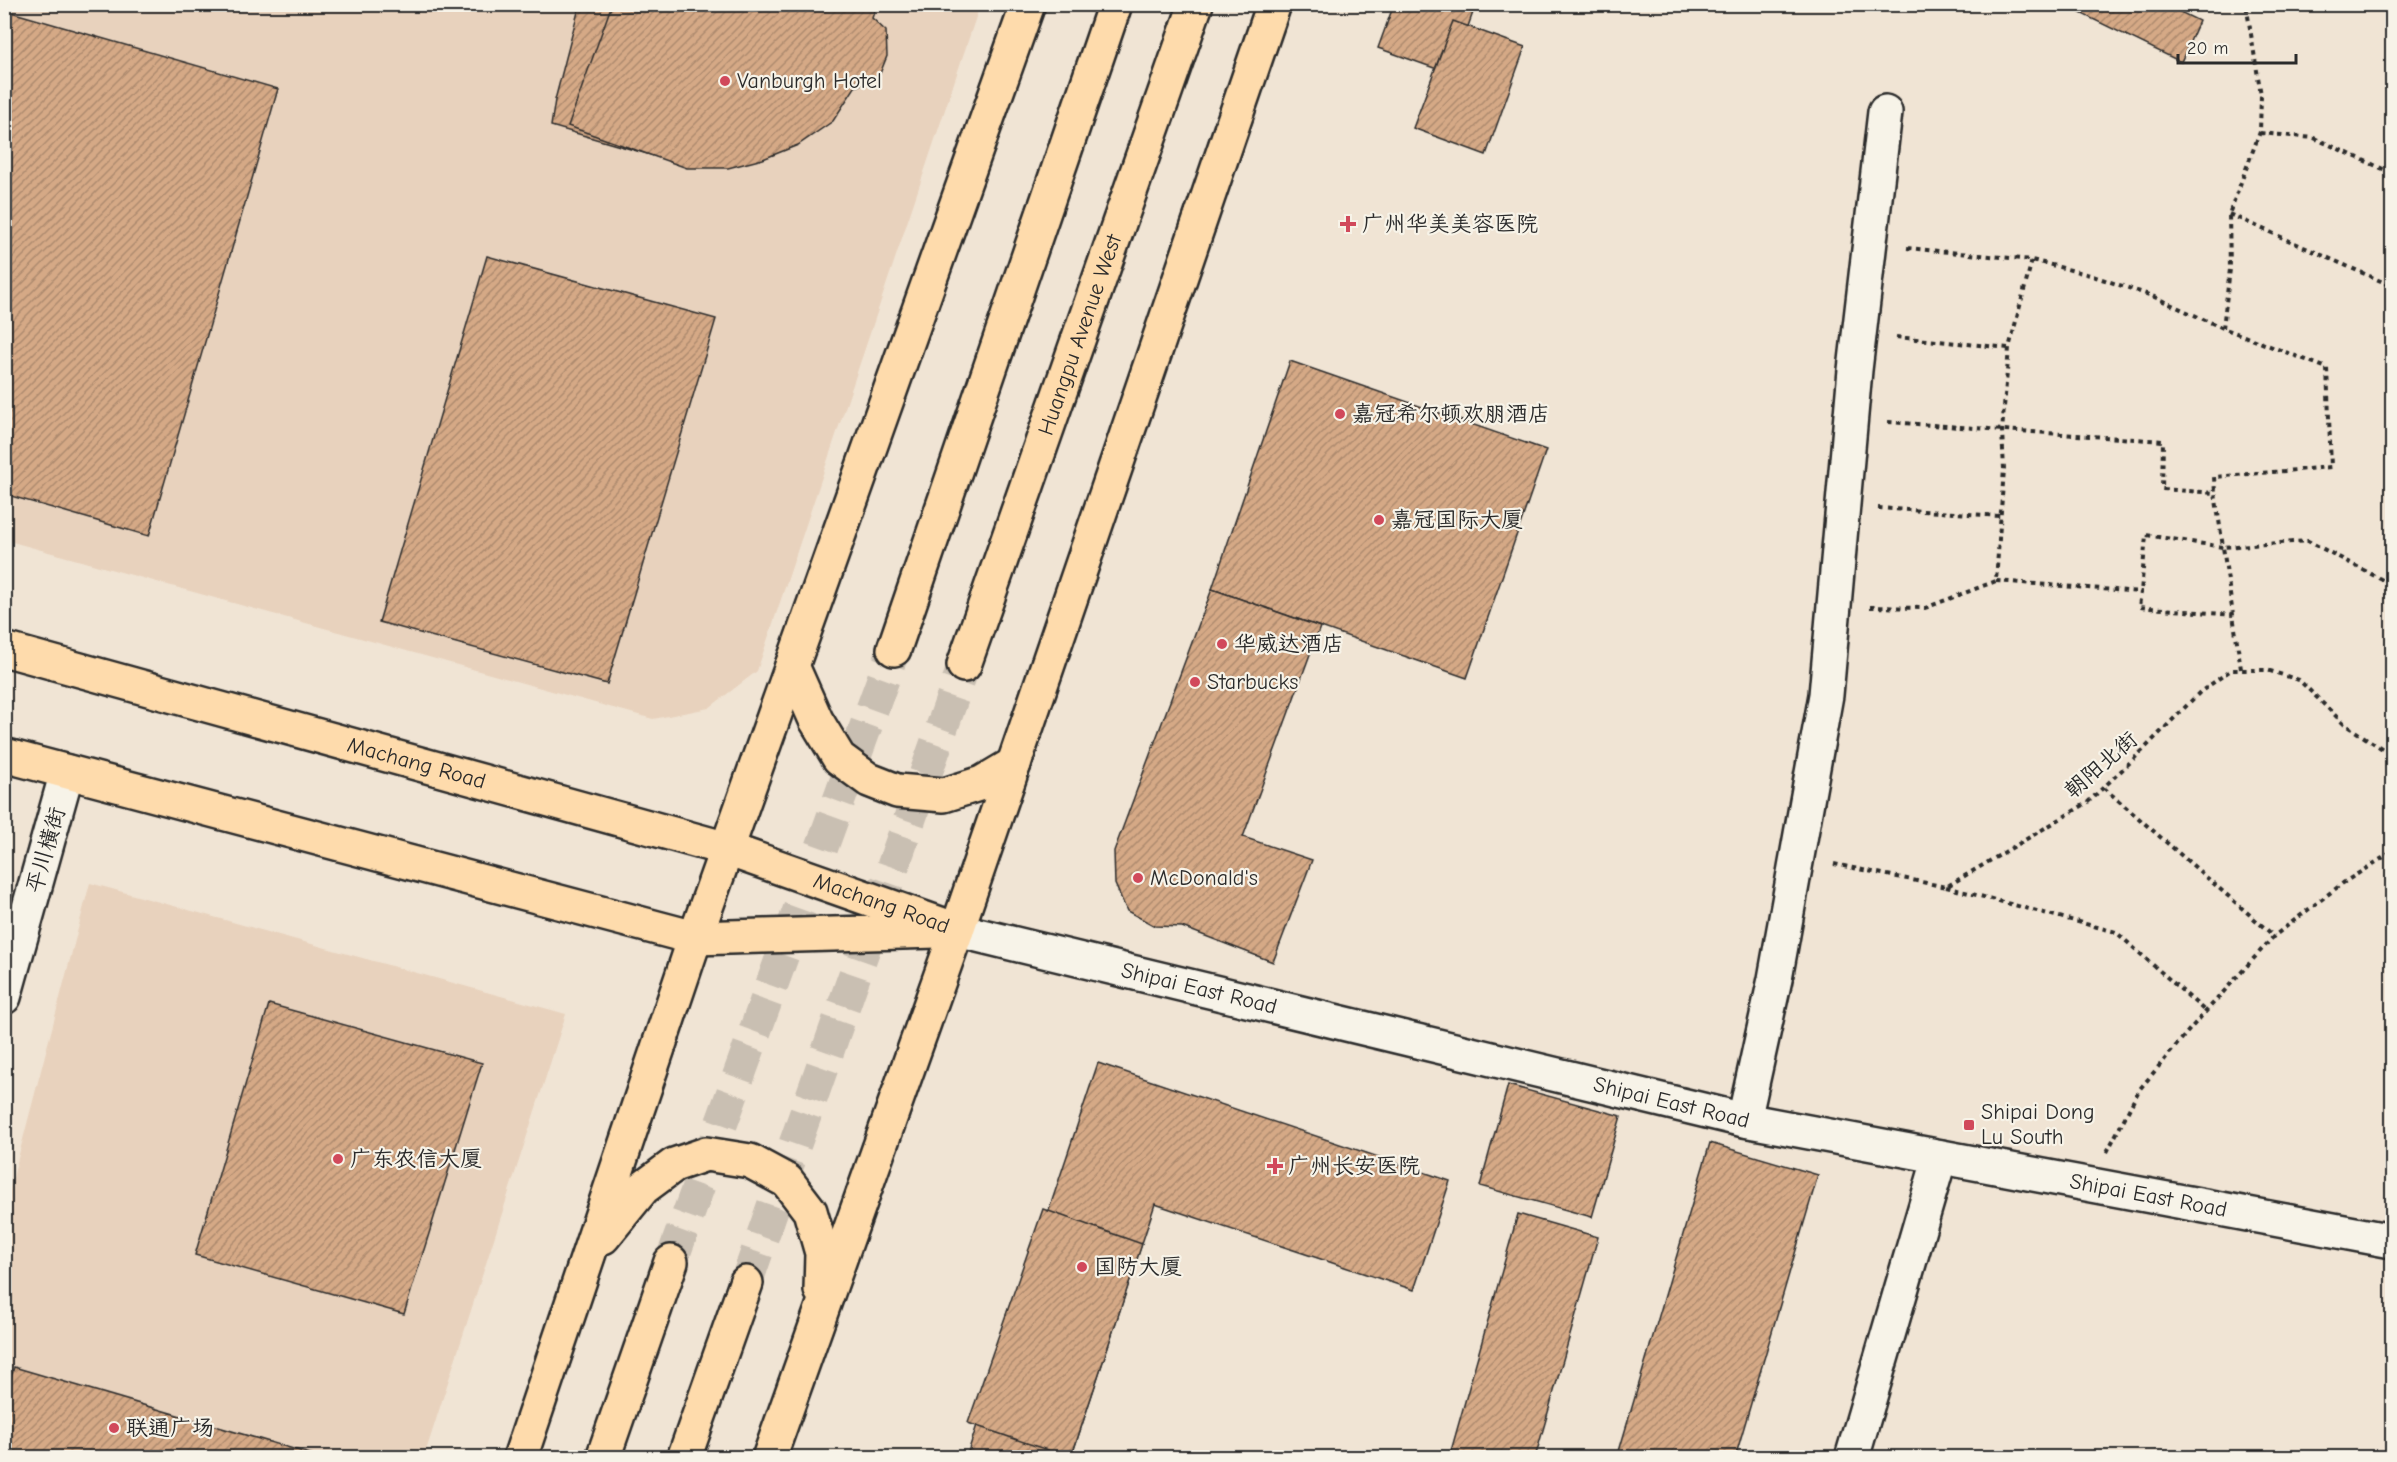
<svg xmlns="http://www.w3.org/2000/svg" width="2397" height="1462" font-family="'Comic Neue','LXGW WenKai TC',sans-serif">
  <defs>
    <pattern id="building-hatch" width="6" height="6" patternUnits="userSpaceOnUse" patternTransform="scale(1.5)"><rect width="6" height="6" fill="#d5a986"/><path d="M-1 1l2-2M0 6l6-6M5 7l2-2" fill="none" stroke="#ad8a6e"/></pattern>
  </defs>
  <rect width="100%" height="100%" fill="#f0e4d4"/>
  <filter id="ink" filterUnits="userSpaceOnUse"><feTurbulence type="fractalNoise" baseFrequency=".0167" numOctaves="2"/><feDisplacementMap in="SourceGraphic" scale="12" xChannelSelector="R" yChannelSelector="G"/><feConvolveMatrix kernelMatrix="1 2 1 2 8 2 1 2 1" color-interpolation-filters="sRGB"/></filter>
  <g filter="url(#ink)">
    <!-- built -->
    <g fill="#e8d2bd">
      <polygon points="4,5 980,5 757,671 709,708 653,719 5,540"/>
      <polygon points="90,883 566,1014 424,1457 5,1458 5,1208"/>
    </g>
    <!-- building -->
    <g fill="url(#building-hatch)" stroke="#2b2b2b" stroke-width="1.5">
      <polygon points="100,4 124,4 113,9"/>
      <polygon points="580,4 857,4 853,18 860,54 836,81 786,54 728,45 693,76 658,157 551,126 555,100"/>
      <polygon points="612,4 877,4 872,18 886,31 887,56 879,76 855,87 833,121 798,145 763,159 728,168 687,168 568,126"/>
      <polygon points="1394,4 1476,4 1451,74 1378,48"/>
      <polygon points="2072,4 2164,4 2199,21 2181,62 2070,8"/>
      <polygon points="4,10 278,89 149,536 4,494"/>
      <polygon points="1453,21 1525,47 1486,155 1413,128"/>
      <polygon points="487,256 716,319 607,684 379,622"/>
      <polygon points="1290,361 1546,450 1467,678 1212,589"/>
      <polygon points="1212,589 1320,627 1243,837 1312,860 1273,962 1182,927 1155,926 1127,911 1115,884 1114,851"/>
      <polygon points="269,1004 482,1063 404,1314 195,1255"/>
      <polygon points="1098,1063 1450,1181 1414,1290 1155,1204 1071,1458 966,1458"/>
      <polygon points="1508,1085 1621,1116 1592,1217 1480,1186"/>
      <polygon points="1710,1143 1818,1175 1735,1458 1617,1458"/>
      <polygon points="1043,1209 1142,1244 1071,1458 968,1423"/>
      <polygon points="1518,1214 1598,1237 1535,1458 1449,1458"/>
      <polygon points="14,1367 324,1458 4,1458 4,1399"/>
    </g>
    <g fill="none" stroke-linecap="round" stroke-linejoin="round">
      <!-- major-tunnel -->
      <g stroke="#c9bfb2" stroke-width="33" stroke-dasharray="33 16" stroke-linecap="butt">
        <polyline points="671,1262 894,649"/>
        <polyline points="746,1283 964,665"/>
      </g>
      <defs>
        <g id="minor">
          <path id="s1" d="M957,930L1744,1120L2392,1241"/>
          <polyline points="4,997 67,772"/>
          <polyline points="1744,1120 1775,979 1826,695 1855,370 1885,112"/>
          <polyline points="1852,1458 1940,1157"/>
        </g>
        <g id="major">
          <path id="s2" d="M4,649L727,849L957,930"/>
          <polyline points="894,649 1115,4"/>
          <path id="s3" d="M964,665L1196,4"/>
          <polyline points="792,666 816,720 839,758 869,780 897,791 944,795 982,783 1014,764"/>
          <polyline points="4,755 695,938 937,931"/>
          <polyline points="603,1237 643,1188 674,1165 706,1154 750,1161 787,1181 810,1211 822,1253 821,1290"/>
          <polyline points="520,1458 695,938 1028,4"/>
          <polyline points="603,1458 671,1262"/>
          <polyline points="684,1458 746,1283"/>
          <polyline points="769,1458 957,930 1274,4"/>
        </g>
      </defs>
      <!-- minor casing -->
      <use href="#minor" stroke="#2b2b2b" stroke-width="38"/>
      <!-- major casing -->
      <use href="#major" stroke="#2b2b2b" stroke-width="38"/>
      <!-- path -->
      <g stroke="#2b2b2b" stroke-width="4" stroke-dasharray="4.5 4.5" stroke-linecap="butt">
        <polyline points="2260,133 2314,138 2392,173"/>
        <polyline points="2229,214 2392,286"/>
        <polyline points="1907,248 2032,260 2090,275 2152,296 2223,328 2327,368 2331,467 2214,477 2215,493"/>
        <polyline points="2223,328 2230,269 2229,214 2260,132 2261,95 2246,4"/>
        <polyline points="1896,337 2009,348"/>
        <polyline points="1888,422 2163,441 2162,489 2215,493 2223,547 2146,535 2141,592"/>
        <polyline points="1878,508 2000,516"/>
        <polyline points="1996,581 2141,592 2139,607 2233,615"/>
        <polyline points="1870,607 1925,608 1996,581 2004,469 2002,431 2009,348 2032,260"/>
        <polyline points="2241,669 2223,547 2308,541 2392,585"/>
        <polyline points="2104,788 2274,936"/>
        <polyline points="1834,864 1946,887 2087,803 2142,751 2200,692 2231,670 2267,670 2299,680 2344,724 2392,755"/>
        <polyline points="1946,887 2116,932 2206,1012"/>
        <polyline points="2107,1152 2139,1090 2190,1029 2274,936 2343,883 2392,852"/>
      </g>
      <!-- minor -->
      <use href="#minor" stroke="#f7f3e8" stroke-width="33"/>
      <!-- major -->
      <use href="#major" stroke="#fedbac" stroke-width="33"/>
    </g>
  </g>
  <!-- markers -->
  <g fill="#d1495b" stroke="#f7f3e8" stroke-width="2">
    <circle cx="725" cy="81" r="6"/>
    <path d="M1345 215h6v6h6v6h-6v6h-6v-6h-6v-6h6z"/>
    <circle cx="1340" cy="414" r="6"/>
    <circle cx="1379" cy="520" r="6"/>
    <circle cx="1222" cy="644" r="6"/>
    <circle cx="1195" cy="682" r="6"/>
    <circle cx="1138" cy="878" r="6"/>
    <rect x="1963" y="1119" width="12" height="12" rx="3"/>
    <circle cx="338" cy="1159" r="6"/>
    <path d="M1272 1157h6v6h6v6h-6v6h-6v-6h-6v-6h6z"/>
    <circle cx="1082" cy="1267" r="6"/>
    <circle cx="114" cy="1428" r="6"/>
  </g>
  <g text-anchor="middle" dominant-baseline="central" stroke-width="4.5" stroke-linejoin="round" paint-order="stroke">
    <!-- poi labels -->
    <g font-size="22" fill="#2b2b2b" stroke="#f7f3e8" text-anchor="start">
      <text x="737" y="81">Vanburgh Hotel</text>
      <text x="1362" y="224">广州华美美容医院</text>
      <text x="1352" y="414">嘉冠希尔顿欢朋酒店</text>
      <text x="1391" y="520">嘉冠国际大厦</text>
      <text x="1234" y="644">华威达酒店</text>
      <text x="1207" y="682">Starbucks</text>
      <text x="1150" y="878">McDonald's</text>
      <text x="1981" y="1112">Shipai Dong<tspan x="1981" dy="25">Lu South</tspan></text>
      <text x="350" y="1159">广东农信大厦</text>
      <text x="1288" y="1166">广州长安医院</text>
      <text x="1094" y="1267">国防大厦</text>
      <text x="126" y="1428">联通广场</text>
    </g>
    <!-- street labels -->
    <g font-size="22" fill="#2b2b2b" stroke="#f7f3e8">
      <text stroke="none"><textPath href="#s3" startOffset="350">Huangpu Avenue West</textPath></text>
      <text stroke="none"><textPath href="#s2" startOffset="428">Machang Road</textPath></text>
      <text transform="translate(2101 765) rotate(-41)">朝阳北街</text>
      <text transform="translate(46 850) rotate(-74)">平川横街</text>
      <text stroke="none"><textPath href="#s2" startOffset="914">Machang Road</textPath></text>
      <text stroke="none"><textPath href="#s1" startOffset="249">Shipai East Road</textPath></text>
      <text stroke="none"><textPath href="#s1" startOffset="735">Shipai East Road</textPath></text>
      <text stroke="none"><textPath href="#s1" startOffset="1221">Shipai East Road</textPath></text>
    </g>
  </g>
  <!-- margin -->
  <rect width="2397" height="1462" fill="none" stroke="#f7f3e8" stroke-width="24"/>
  <rect x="12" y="12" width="2373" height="1438" fill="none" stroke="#2b2b2b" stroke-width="2" filter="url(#ink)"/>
  <!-- scale -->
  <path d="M2178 54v9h118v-9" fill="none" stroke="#2b2b2b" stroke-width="3"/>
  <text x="2187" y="54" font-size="18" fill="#2b2b2b" stroke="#f7f3e8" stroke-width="4.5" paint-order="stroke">20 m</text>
</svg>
